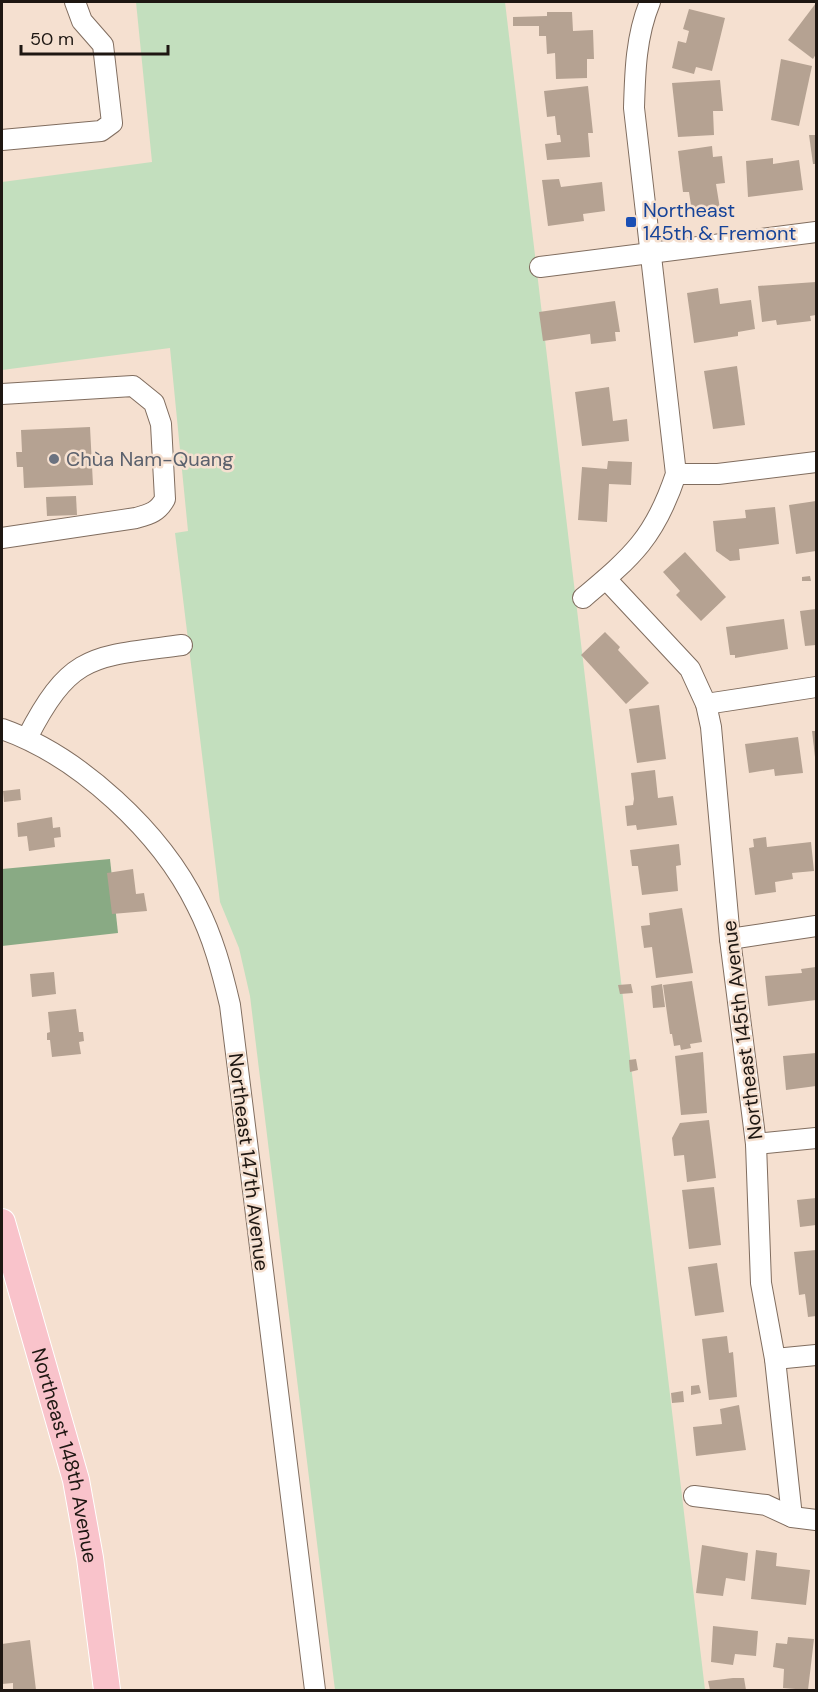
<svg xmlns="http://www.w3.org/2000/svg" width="818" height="1692" font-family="'DM Sans',sans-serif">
  <rect width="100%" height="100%" fill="#f5e0d0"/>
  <!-- green -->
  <polygon fill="#c3dfbe" points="136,2 505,2 705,1690 335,1690 250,996 239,948 220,902 175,533 188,531 170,348 2,370 2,182 152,162"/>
  <!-- forest -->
  <polygon fill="#89aa84" points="110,859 118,933 2,946 2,869"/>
  <!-- building -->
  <g fill="#b5a292">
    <polygon points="816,3 816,54 813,59 788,40"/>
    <polygon points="689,9 725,18 712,71 696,67 694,74 672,68 678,41 686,43 689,31 683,29"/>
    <polygon points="547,12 572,12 573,31 593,30 594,59 587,59 587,78 556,79 555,53 547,54 546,36 539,36 539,26 513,26 513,17 547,16"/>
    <polygon points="781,59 812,66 799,126 771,120"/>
    <polygon points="720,80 723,111 713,111 714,135 678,137 672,83"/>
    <polygon points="588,86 593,133 588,133 590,157 547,160 545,144 561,142 560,135 557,135 555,116 547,117 544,91"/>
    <polygon points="809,135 816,135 816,164 813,164"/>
    <polygon points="712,146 713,157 722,156 725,183 716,184 720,209 692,212 689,192 683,192 678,151"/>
    <polygon points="773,158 773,164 799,160 803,190 748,197 746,161"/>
    <polygon points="559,179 561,187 602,182 605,211 583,214 584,221 548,226 542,180"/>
    <polygon points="816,282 816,315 810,316 811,321 777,325 776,320 762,322 758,286"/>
    <polygon points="718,288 720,304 751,300 755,329 738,332 738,336 694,343 687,293"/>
    <polygon points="615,301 620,332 615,332 616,341 591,344 590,334 543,341 539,312"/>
    <polygon points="737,366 745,425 713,429 704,371"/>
    <polygon points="609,387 613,421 627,419 629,441 582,446 575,392"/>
    <polygon points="90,427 93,485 24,488 23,467 17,467 16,452 22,452 21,430"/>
    <polygon points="608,461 632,462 631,485 609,484 607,522 578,520 582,467 607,469"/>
    <polygon points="76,496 77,515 47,516 46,497"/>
    <polygon points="816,501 816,551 796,554 789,505"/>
    <polygon points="775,507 779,544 739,549 740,560 730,561 716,551 713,521 746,518 745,510"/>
    <polygon points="685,552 726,597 701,621 676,595 680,591 663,572"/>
    <polygon points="810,576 811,581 802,581 802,577"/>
    <polygon points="816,609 816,645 805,646 800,611"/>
    <polygon points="784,619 788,649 735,658 735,655 730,655 726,627"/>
    <polygon points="605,632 620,647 618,650 649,683 626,704 581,655"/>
    <polygon points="659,705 666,759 637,763 629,709"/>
    <polygon points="812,731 816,731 816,757 815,757"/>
    <polygon points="798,737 803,773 775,776 774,769 749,773 745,744"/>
    <polygon points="655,770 658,798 673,796 677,825 637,830 636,825 627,826 625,806 633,805 634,799 631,773"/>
    <polygon points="20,789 21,800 4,802 3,791"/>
    <polygon points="52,817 53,828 60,827 61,837 54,838 55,847 29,851 27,836 18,837 17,823"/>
    <polygon points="766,837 767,847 811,842 814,871 792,873 793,879 775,882 776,892 755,895 749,848 754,847 753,839"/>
    <polygon points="679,844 681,865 676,866 678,891 642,895 638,866 632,866 630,850"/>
    <polygon points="133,869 136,894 144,893 147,911 112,914 107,873"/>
    <polygon points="682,908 693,973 656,978 652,947 644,948 641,926 650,925 649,913"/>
    <polygon points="816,967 816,1000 768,1006 765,976 802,973 801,969"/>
    <polygon points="54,972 56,994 32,997 30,974"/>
    <polygon points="692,981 702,1042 690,1044 691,1048 681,1050 680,1045 674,1046 672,1034 670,1034 663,985"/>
    <polygon points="631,984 633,993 620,994 618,985"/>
    <polygon points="662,984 665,1007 653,1008 651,986"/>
    <polygon points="76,1009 79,1032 83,1032 84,1041 79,1042 81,1054 52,1057 50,1040 47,1040 47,1033 50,1032 48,1012"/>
    <polygon points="703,1052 707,1113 681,1115 675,1056"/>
    <polygon points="816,1053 816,1086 786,1090 783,1056"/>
    <polygon points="636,1059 638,1070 630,1072 629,1060"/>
    <polygon points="709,1120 716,1178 687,1182 684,1155 674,1156 672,1138 680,1123"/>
    <polygon points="714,1187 721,1245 689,1249 682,1190"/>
    <polygon points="816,1198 816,1225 800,1227 797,1200"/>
    <polygon points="816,1250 816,1316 808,1317 805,1294 799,1295 794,1252"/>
    <polygon points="717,1263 724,1312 695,1316 688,1267"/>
    <polygon points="727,1336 729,1353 733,1352 737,1397 709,1400 702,1339"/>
    <polygon points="699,1385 701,1393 691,1395 691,1386"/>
    <polygon points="683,1391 684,1402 672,1403 671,1393"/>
    <polygon points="739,1405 746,1450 696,1456 693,1427 722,1424 720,1409"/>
    <polygon points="702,1545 748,1553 745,1581 726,1578 723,1596 696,1593"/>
    <polygon points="756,1550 777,1553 776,1566 810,1570 806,1605 751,1599"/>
    <polygon points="713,1626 758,1631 756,1656 735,1654 733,1665 711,1662"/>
    <polygon points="788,1637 814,1639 808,1690 783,1688 784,1669 773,1667 776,1643 787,1644"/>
    <polygon points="30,1640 36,1690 13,1690 13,1683 2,1684 2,1644"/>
    <polygon points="733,1678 744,1678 746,1690 710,1690 708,1681"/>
  </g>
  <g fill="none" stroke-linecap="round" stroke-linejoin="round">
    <defs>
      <g id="minor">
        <polyline points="2,140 101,131 112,123 103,45 82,21 75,2"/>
        <polyline points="540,267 816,232"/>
        <path d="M2,394L133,386L154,403L161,424L165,499C158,512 150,514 136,518L2,538"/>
        <polyline points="676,474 718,474 816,462"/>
        <polyline points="606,579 690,669 706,704 711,727 730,939 756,1144 761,1283 775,1359 792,1517"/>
        <path d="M583,598C633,556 655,537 676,474L634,108C635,71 636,36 650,2"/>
        <polyline points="706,704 816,687"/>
        <path d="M2,729C79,756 161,832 197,906C213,937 222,971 230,1005L315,1690"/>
        <path d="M27,738C71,652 93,657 182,645"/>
        <polyline points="730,939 816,926"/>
        <polyline points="756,1144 816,1138"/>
        <polyline points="775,1359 816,1355"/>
        <polyline points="694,1496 766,1505 792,1517 816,1520"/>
      </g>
      <g id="major">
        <path id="s1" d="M2,1222L76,1480L90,1558L107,1690"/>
      </g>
    </defs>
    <!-- minor casing -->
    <use href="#minor" stroke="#806d5f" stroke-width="22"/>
    <!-- major casing -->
    <use href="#major" stroke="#fff" stroke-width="28"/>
    <!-- minor -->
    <use href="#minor" stroke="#fff" stroke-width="20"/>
    <!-- major -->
    <use href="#major" stroke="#f9c3cb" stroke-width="26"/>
  </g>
  <!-- markers -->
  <rect fill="#1a4fb4" stroke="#f5e0d0" stroke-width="2" x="625" y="216" width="12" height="12" rx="3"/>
  <circle fill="#6b7280" stroke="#f5e0d0" stroke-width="2" cx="54" cy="459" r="6"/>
  <g text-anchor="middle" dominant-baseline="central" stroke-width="5" stroke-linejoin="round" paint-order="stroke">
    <!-- transit labels -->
    <g font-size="20" fill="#164399" stroke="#f5e0d0" text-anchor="start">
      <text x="643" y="210">Northeast<tspan x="643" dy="23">145th &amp; Fremont</tspan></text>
    </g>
    <!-- worship labels -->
    <g font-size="20" fill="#5b616d" stroke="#f5e0d0" text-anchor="start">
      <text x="66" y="459">Chùa Nam-Quang</text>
    </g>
    <!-- street labels -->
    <g font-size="20" fill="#1e1712" stroke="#f5e0d0">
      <text transform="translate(742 1030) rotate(-97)">Northeast 145th Avenue</text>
      <text transform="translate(249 1162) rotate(83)">Northeast 147th Avenue</text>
      <text stroke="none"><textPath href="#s1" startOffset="242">Northeast 148th Avenue</textPath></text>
    </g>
  </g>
  <!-- border -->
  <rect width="818" height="1692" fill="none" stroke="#1e1712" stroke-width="6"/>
  <!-- scale -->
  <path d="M21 45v9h147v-9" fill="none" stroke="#1e1712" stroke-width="3"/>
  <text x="30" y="45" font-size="18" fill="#1e1712" stroke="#f5e0d0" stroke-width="4.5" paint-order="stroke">50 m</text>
</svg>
